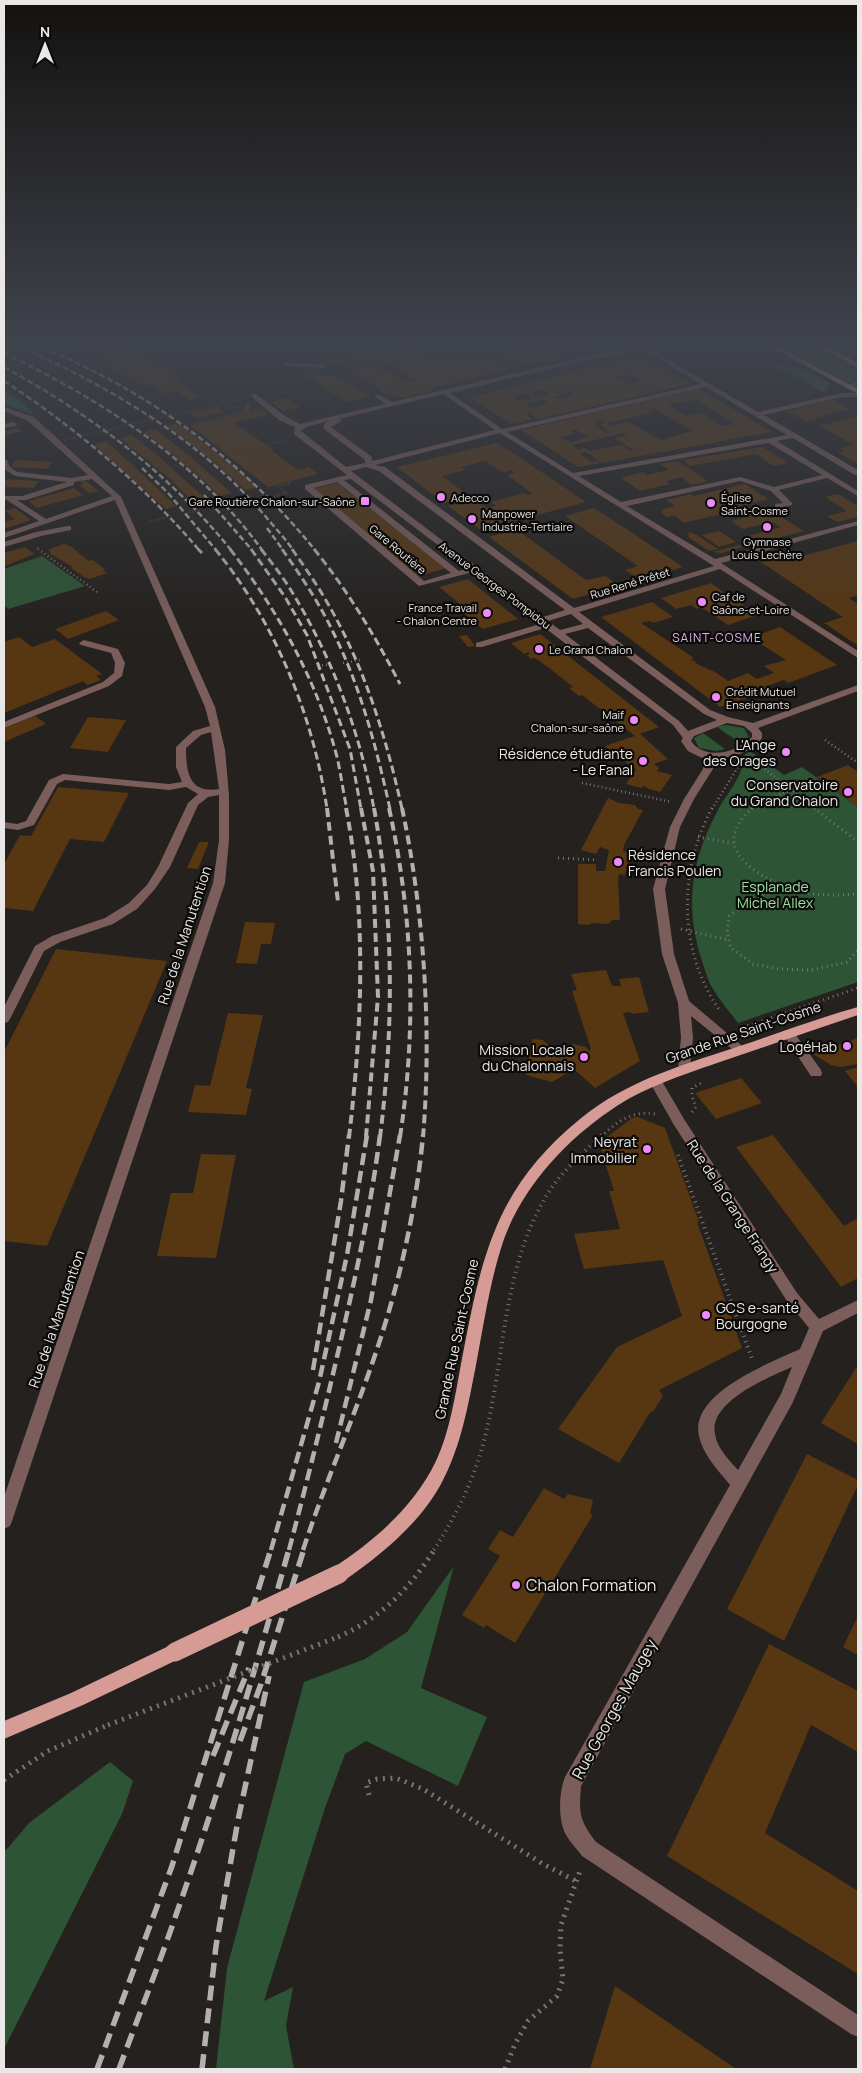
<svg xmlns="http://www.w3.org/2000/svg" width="862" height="2073" font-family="Manrope,sans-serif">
  <rect width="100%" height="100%" fill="#24211e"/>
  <!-- green -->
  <g fill="#2d5434">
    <polygon points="810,344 858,369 858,379 849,383 787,349"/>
    <polygon points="768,362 806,370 828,382 829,388 823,392"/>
    <polygon points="4,390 18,398 35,415 4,404"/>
    <polygon points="42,556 85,586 8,609 4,605 4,569"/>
    <polygon points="726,725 744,728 749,737 740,743 717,727"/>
    <polygon points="703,733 725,749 717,751 699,748 694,738"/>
    <path d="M750,751L784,775L802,767L858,807V982L738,1023C730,1012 720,1001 713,989C708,981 705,970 702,961C684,906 691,860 718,810C726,794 745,775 743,756Z"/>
    <polygon points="454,1566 421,1688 487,1717 458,1786 366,1741 345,1754 325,1808 264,2001 293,1987 286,2026 294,2069 216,2069 227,1968 304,1682 365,1659 407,1632"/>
    <polygon points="110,1762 133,1781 122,1814 4,2049 4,1850 7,1849 29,1823"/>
  </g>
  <!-- building -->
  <g fill="#573612" fill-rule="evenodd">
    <polygon points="74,344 118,344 142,353 182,375 174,378 201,397 190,400 178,391 165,394 151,384 144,386 104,364 111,362"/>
    <polygon points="343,344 382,344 377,349"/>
    <polygon points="401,344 421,344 416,350 417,352 428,358 452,356 457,359 490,354 491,356 481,358 486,361 492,359 501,364 507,362 505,361 507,360 499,356 503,355 498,351 525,344 538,344 547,349 552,348 544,344 555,346 563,344 607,345 444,385 431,388 434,390 402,398 382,393 378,391 382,389 345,371 374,364 405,382 416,380 384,361 387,359 360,358 331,366 321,362 350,356 351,352 392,353"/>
    <path d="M643,356L690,384L537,419L529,413L525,414L533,419L512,424L470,398L605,363ZM632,375L641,380L629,384L617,378ZM541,389L549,394L535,397L533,396L536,395L531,392ZM571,392L574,395L559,399L554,397ZM525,393L532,398L520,401L514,397ZM544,400L549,403L532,408L526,404Z"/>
    <polygon points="314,371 321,376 332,374 370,396 347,402 303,374"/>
    <path d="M699,389L772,432L602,463L586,452L579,453L591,462L597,461L600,463L578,467L521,430ZM696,400L735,424L722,426L702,413L687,416L667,404ZM656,409L692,431L661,440L628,422L612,426L607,423L651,413L648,411ZM601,421L604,423L600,424L610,433H607L595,425L598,424L596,422ZM576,430L588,437L570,443L561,437L575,434L571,431ZM624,433L627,435L614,438L634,450L630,451L622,445L590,451L585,448L578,450L572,445Z"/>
    <polygon points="287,398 300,407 283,411 271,402"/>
    <polygon points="832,399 850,409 806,421 787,411"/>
    <polygon points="218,406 225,412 197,418 190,413"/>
    <polygon points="260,408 268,415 234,423 274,450 272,451 298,470 309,467 318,474 268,487 190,425"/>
    <polygon points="858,416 858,464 839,453 845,451 840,448 854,445 820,426"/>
    <polygon points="177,423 230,463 258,487 245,490 205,455 167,426"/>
    <polygon points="17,428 22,431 4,436 4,431"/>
    <polygon points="155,429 193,459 232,493 219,496 201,478 144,432"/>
    <polygon points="132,435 158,456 206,499 193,502 169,478 120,438"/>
    <polygon points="106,441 151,482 176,506 166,509 94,445"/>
    <path d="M497,443L531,465L586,502L481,530L448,506L455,504L452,501L444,503L397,467ZM486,461L503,473L512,470L515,473L507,475L533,494L527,495L524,493L491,502L496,506L486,508L442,476L465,470L461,467Z"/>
    <polygon points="763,447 788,463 773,466 757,454 690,466 683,460"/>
    <polygon points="16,460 52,462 47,469 11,467"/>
    <polygon points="677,461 708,481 692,485 681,477 666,481 670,484 640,491 621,478 643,472 647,475 669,470 660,464"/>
    <polygon points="4,479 39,481 34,488 4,487"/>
    <polygon points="85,480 98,491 89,493 79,485 83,484 80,481"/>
    <polygon points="337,483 447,568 419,576 313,489"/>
    <polygon points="745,484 768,499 717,512 721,514 684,523 675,516 667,517 661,513 663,509 675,506 666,500 691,494 694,496"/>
    <polygon points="74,488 83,495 37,508 29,501"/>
    <polygon points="838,494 858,506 858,517 837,522 827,516 847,511 825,497"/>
    <polygon points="15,508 31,520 4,529 4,522 15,519 5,511"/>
    <polygon points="594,508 628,530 683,567 640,580 625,570 638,566 565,516"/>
    <polygon points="771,511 804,531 755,544 744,537 781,527 772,522 743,529 731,521"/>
    <polygon points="516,529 586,580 606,576 619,586 573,599 489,537"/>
    <polygon points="719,531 736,542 719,547 702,535"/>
    <polygon points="689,532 697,535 718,549 709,551 688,537"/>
    <polygon points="858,541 858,595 849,598 858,604 858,644 857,645 824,623 843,617 761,562 785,555 791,559"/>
    <polygon points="64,544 70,546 89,561 92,560 98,564 105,570 103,570 107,573 90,579 84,577 71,568 73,567 49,553 51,552 48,550"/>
    <polygon points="739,545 743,547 722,553 713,552"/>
    <polygon points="25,547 35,554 4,566 4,553"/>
    <polygon points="468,579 489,596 518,619 483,629 455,606 460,604 439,587"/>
    <polygon points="711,583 722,591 758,615 728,625 701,607 697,609 691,605 676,609 661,598"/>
    <polygon points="652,602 673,617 653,623 650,621 641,623 694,658 691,659 699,665 715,672 728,681 748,673 757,679 774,673 764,666 786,660 761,644 765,642 755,636 780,627 837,665 788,683 784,680 767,686 772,689 720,707 601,617"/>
    <polygon points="106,611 119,620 68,639 55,629"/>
    <polygon points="540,634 659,727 640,734 668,759 654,764 659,768 657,771 672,775 660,792 646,788 647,787 643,786 642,788 626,784 636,770 605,746 635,736 582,695 579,696 569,688 573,687 549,668 535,658 531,659 527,655 530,654 529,652 524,654 511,643"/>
    <polygon points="467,635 475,646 468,647 459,636"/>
    <polygon points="19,637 32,647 55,639 102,674 96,676 101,680 87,685 83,681 4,713 4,642"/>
    <polygon points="35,716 46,724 4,742 4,728"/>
    <polygon points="88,717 126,720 108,752 70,748"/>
    <polygon points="848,765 858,772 858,807 817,777"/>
    <polygon points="58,787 129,793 104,842 70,839 33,911 4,908 4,864 20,835 31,836"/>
    <polygon points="608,798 619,803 635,805 638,809 643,810 624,845 623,851 630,852 625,875 619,874 618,880 620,920 613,920 608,924 593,923 588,925 578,924 578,864 596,864 596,871 605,871 609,850 600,847 596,854 581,850"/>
    <polygon points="199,842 209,842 198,869 187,868"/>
    <polygon points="245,922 275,923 271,944 261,944 257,964 236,963"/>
    <polygon points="56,949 167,961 47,1246 4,1241 4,1052"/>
    <polygon points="606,970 612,986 621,986 619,979 639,977 649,1012 631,1014 631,1012 623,1013 640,1061 595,1088 574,1069 552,1082 526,1075 532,1039 543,1040 557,1052 573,1044 586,1047 589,1051 591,1049 572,991 577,990 571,974"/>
    <polygon points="228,1013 263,1015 246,1088 252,1089 246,1115 188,1112 195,1085 210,1086"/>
    <polygon points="858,1038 858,1064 841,1067 831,1065 813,1054"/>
    <polygon points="858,1067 858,1087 845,1071"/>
    <polygon points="741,1078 762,1103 716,1119 695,1093"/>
    <polygon points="638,1117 665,1128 699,1222 697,1222 742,1348 659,1390 663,1396 652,1413 651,1411 619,1463 558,1429 617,1347 682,1316 663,1260 584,1269 574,1234 620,1229 609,1191 614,1191 599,1143 632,1118"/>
    <polygon points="773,1135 844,1226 858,1218 858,1278 841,1287 736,1147"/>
    <polygon points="201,1154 236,1155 216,1258 157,1256 171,1193 193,1193"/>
    <polygon points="856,1368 858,1369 858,1444 821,1423"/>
    <polygon points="807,1454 858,1480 858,1485 784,1641 727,1609"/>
    <polygon points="544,1488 564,1499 568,1494 593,1500 590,1514 593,1515 515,1643 486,1625 484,1628 462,1615 500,1556 488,1549 500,1530 513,1537"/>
    <polygon points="858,1616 858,1655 843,1647"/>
    <polygon points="769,1644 858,1691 858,1752 811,1725 765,1833 858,1891 858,1974 667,1856"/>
    <polygon points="615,1986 723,2060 736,2069 590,2069"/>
  </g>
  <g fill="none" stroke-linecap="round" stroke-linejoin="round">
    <!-- minor-tunnel -->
    <polyline stroke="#423f3c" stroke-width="8" stroke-dasharray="8 4" stroke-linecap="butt" points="245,406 249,409"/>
    <!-- path-far4 -->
    <g stroke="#787573" stroke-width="2" stroke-dasharray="0.5 2.5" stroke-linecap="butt">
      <polyline points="850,344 858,345"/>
      <polyline points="729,382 784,370"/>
      <polyline points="187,424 250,409"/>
      <polyline points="267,445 287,440"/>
      <polyline points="239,457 245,461"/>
      <polyline points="221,463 229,469"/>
      <polyline points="197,469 204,475"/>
      <polyline points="171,475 176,479"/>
      <polyline points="144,481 149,486"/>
      <polyline points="268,498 287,493 278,486 290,484 288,482"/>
      <polyline points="184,514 201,510"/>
      <polyline points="150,521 173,516"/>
      <polyline points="37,548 39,550"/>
    </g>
    <!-- path-far3 -->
    <g stroke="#787573" stroke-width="2.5" stroke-dasharray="1 3" stroke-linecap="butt">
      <polyline points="38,549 97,592"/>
      <polyline points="343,663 360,660"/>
      <polyline points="318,666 333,664"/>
      <polyline points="825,740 858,763"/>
      <polyline points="752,759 816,809"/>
      <polyline points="582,783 672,802"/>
      <polyline points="712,809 738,767"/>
      <polyline points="751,809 768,799 791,790"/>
    </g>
    <!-- path-far2 -->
    <g stroke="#787573" stroke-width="3" stroke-dasharray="1 4" stroke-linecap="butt">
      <path d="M712,808C678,871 678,951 720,1011"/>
      <path d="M753,808C701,850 768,885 808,893C824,896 841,895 858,894"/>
      <polyline points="814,808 858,842"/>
      <polyline points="698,837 733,843"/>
      <polyline points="558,858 598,860"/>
      <polyline points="787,887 748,901 729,916 727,933 731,948 753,964 779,969 812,970 847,962 858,950"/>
      <polyline points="681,929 728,940"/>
      <polyline points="738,1029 858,988"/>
      <polyline points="692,1112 696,1107 692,1096 692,1088 703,1082"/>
      <path d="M601,1137C616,1122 633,1110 655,1114"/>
    </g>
    <!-- path-far1 -->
    <g stroke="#787573" stroke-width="4" stroke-dasharray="1 4.5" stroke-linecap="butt">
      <polyline points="678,1155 752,1359"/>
      <path d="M434,1550C454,1519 472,1484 482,1448C506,1363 500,1271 548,1193C562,1171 583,1153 602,1135"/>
    </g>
    <!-- path -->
    <g stroke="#787573" stroke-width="5" stroke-dasharray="2 5.5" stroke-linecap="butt">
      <path d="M338,1637C381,1618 409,1589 435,1549"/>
      <polyline points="4,1780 48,1751 108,1725"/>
      <polyline points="369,1795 366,1783 377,1779 396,1778 423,1789 543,1864 576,1881"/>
      <polyline points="505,2069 515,2044 528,2021 557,1996 563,1979 560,1949 561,1925 581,1868"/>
    </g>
    <!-- minor -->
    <g fill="#7b5e5b" fill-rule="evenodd">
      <path d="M652,344H666L649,349L652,350L676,344H704L680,350L677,348L655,352L758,412L842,393H858V397H842L764,415L858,470V475H855L793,438L777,441L858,491V496L827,478L779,490L793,504L789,506L775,508V504L783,503L771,491L740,481L627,506L715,559L858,521V525L721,563L858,651V658L720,569L579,612L710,710L728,717L753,723L858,685V691L758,728L762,733V738C751,753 732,758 714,758L713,769L694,799L680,827L665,889L674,954L689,1001L747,1050L745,1053H737L691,1016L693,1037L690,1070L689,1073H679L678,1070L681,1037L678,1003L662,954L653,889L670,827L684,799L703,769L704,759L688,751L681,741L683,738L673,725L545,628L482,647H476V643L540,624L473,572L419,586L305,489V485L347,475L294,434L295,427L279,420L250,395L256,394L285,416L300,424L385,404L374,396L378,394L392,402L588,356ZM644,350L701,384L502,429L450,393L588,360ZM706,387L787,435L573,473L507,432ZM443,394L495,430L372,461V457L331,427L342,421L339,419ZM332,420L326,422L323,427L324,429L365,460V463L346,467L301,431L306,427ZM500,433L714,566L574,608L385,467L375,465ZM769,443L822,475L774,487L740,477L621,502L579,476ZM366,467L379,471L565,610L543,617L351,471ZM351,479L468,568L459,571L344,480ZM337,482L451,573L424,581L314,488ZM571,614L583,624L560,630L548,621ZM588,628L704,714L717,720L688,731L679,721L565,634ZM727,723L744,726L752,733V737C737,753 705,761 691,741L694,736Z"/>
      <polygon points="285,363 323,364 326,366 323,368 283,366 283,364"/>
      <polygon points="858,380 858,385 852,388 848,388 848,386"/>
      <path d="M4,407L34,417L121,497L215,707L225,750L229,795V840L225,883L12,1521L10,1526L4,1529V1497L213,883L219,840V795L208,797L198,805L170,867L155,889L137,909L113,924L60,942L44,951L10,1019L8,1022L4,1023V1007L35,946L52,936L105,918L129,903L147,885L158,867L188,803L198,794L186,787L169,790L65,780L57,784L34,825L18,830L4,828V822L17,824L26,821L49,780L63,774L169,784L182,782L176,767V747L193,731L210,726L205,707L115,500L4,538V533L39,521L7,500H4V496H22L67,482L15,476L4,469V460H7L10,467L17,472L72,478L88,475L28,421L4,411ZM92,479L112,496L46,519L17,500H26L74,485V482ZM211,732L219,789C189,794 186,772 186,748L201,735Z"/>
      <polygon points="13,422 17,424 16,426 4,428 4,424"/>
      <polygon points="68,526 71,526 71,530 41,536 4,547 4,542 36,532"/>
      <polygon points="84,640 118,649 125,663 122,676 109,686 4,728 4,722 103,682 114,673 115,663 111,653 81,645 79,643"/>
      <polygon points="789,1030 793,1031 821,1070 822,1073 821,1076 811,1076 783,1034 785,1031"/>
      <path d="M655,1076L660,1078L684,1119L797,1293L819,1319L858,1300V1313L823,1331L793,1402L581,1786C579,1813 579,1820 596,1842L858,2015V2037L851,2034L582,1856C577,1849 569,1841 565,1833C558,1818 559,1792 565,1777L730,1485C718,1470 703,1455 699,1436C689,1393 770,1363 800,1349L809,1328L787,1301L674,1125L649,1081L650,1078ZM792,1367L781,1394L738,1470C729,1460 717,1448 715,1434C708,1402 769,1377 792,1367Z"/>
    </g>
    <!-- major -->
    <g fill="#d69b94" fill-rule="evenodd">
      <polygon points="766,344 774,344 858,389 858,394"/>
      <polygon points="814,344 822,344 858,363 858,368"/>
      <path d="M858,1007V1015C811,1031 764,1047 717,1063C680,1076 642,1088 611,1110C565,1141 523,1187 504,1239C490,1280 484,1323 476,1365C468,1406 461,1447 441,1484C419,1524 382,1554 345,1580L339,1582L333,1580L330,1574L333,1568C374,1541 414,1507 436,1461C450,1431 455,1396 461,1364C481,1260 493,1190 580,1119C627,1080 686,1064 743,1045C781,1032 819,1018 858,1007Z"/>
      <polygon points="175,1643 181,1646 184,1652 181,1658 83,1705 4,1739 4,1721 71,1693"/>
    </g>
    <!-- rail-far4 -->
    <g stroke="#b3b1af" stroke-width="2.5" stroke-dasharray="6 3" stroke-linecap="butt">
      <path d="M14,344C108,386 199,438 266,517C275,528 285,538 293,550"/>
      <path d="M34,344C54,353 74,361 93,371C179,414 255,476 315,550"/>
      <path d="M4,353C101,400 198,461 262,550"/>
      <path d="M4,367C91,415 168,472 231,550"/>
      <path d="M4,381C72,425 147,488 199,550"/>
      <polyline points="142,468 168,493 216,550"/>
      <polyline points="204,495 252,550"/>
      <polyline points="267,528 283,550"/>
    </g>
    <!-- rail-far3 -->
    <g stroke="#b3b1af" stroke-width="3" stroke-dasharray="8 4" stroke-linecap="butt">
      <polyline points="198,549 202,553"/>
      <path d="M215,549C275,622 313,715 327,809"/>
      <path d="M230,549C278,611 317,680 337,757C341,774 343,792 347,809"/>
      <polyline points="251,549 285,597 307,635 350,749 361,809"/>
      <path d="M261,549C272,563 283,577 292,592C333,659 360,733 374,809"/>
      <path d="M282,549C301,576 320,604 334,634C361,688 377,750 390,809"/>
      <path d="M292,549C303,565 314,580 324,597C363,662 386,736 402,809"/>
      <path d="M314,549C348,591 375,636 400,684"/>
    </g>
    <!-- rail-far2 -->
    <g stroke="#b3b1af" stroke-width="4" stroke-dasharray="9 5" stroke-linecap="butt">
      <polyline points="327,808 338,902"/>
      <path d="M346,808C367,915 362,1029 349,1137"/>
      <polyline points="361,808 373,871 378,997 366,1137"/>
      <path d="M374,808C394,917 394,1027 380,1137"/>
      <path d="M389,808C413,916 417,1027 400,1137"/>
      <path d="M402,808C424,911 432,1031 423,1137"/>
    </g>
    <!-- rail-far1 -->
    <g stroke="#b3b1af" stroke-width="4.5" stroke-dasharray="12 6" stroke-linecap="butt">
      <polyline points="313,1370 341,1201 349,1135"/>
      <polyline points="336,1443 371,1300 400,1135"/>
      <polyline points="271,1550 319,1382 347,1255 367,1135"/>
      <path d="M289,1550C307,1482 324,1413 340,1344C356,1275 371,1206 380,1135"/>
      <path d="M303,1550C324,1486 351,1425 373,1361C398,1289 416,1212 423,1135"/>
    </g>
    <!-- rail -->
    <g stroke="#b3b1af" stroke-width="5.5" stroke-dasharray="15 8" stroke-linecap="butt">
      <polyline points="240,1741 261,1684 304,1549"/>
      <polyline points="213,1756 249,1668"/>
      <polyline points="97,2069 172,1866 271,1549"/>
      <path d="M119,2069C138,2017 159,1965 177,1912C219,1793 255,1671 289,1549"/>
      <polyline points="202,2069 216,1946 238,1820 269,1676"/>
    </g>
    <!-- path-bridge-far1 -->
    <polyline stroke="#787573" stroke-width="2" stroke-dasharray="0.5 2.5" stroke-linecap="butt" points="64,440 241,399 246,399 251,403 250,405 227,409 222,404"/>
    <!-- path-bridge -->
    <polyline stroke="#787573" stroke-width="5" stroke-dasharray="2 5.5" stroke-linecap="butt" points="108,1725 338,1637"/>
    <!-- major-bridge -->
    <polyline stroke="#d69b94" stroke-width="19" points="175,1652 339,1574"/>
  </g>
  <!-- sky -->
  <linearGradient id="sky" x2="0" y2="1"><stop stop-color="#141210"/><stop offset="0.54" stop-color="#3f434c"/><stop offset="1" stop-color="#3f434c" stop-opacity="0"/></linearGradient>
  <rect width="862" height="634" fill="url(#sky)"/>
  <!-- markers -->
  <g fill="#ed8cf9" stroke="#0c0b09" stroke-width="2">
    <circle cx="441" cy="497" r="5"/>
    <rect x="360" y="496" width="10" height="10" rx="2.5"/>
    <circle cx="711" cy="503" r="5"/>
    <circle cx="472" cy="519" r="5"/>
    <circle cx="767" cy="527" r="5"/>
    <circle cx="702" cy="602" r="5"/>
    <circle cx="487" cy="613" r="5"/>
    <circle cx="539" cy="649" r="5"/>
    <circle cx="716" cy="697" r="5"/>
    <circle cx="634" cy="720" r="5"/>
    <circle cx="786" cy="752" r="5"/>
    <circle cx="643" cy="761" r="5"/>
    <circle cx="848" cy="792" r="5"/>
    <circle cx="618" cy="862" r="5"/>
    <circle cx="847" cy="1046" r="5"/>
    <circle cx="584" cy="1057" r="5"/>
    <circle cx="647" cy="1149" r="5"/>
    <circle cx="706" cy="1315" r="5"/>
    <circle cx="516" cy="1585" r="5"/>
  </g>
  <g text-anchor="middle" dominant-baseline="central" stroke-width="4.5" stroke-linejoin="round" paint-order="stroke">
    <!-- far-poi labels -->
    <g font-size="11" fill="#eae8e6" stroke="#0c0b09" text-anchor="start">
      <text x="451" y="497">Adecco</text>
      <text x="721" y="497">Église<tspan x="721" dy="13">Saint-Cosme</tspan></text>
      <text x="355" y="501" text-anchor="end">Gare Routière Chalon-sur-Saône</text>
      <text x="482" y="513">Manpower<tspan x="482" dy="13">Industrie-Tertiaire</tspan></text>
      <text x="767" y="541" text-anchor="middle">Gymnase<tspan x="767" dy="13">Louis Lechère</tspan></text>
      <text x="712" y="596">Caf de<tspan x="712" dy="13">Saône-et-Loire</tspan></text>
      <text x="477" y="607" text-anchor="end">France Travail<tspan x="477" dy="13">- Chalon Centre</tspan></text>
      <text x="549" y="649">Le Grand Chalon</text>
      <text x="726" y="691">Crédit Mutuel<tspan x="726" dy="13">Enseignants</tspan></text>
      <text x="624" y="714" text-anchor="end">Maif<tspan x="624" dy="13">Chalon-sur-saône</tspan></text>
    </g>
    <!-- far-street labels -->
    <g font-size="11" fill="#eae8e6" stroke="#0c0b09">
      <text transform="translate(398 549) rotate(40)">Gare Routière</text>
      <text transform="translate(630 583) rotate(-17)">Rue René Prêtet</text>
      <text transform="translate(495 585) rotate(37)">Avenue Georges Pompidou</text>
    </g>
    <!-- far-neighbourhood labels -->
    <g font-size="12" letter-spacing="1" fill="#e5afeb" stroke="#0c0b09">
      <text x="717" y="637">SAINT-COSME</text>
    </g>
    <!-- poi labels -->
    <g font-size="14" fill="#eae8e6" stroke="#0c0b09" text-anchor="end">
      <text x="776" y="744">L'Ange<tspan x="776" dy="16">des Orages</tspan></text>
      <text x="633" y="753">Résidence étudiante<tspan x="633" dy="16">- Le Fanal</tspan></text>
      <text x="838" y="784">Conservatoire<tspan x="838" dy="16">du Grand Chalon</tspan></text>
      <text x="628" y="854" text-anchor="start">Résidence<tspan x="628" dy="16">Francis Poulen</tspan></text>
      <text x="837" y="1046">LogéHab</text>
      <text x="574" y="1049">Mission Locale<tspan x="574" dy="16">du Chalonnais</tspan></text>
      <text x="637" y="1141">Neyrat<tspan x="637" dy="16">Immobilier</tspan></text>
      <text x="716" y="1307" text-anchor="start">GCS e-santé<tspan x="716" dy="16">Bourgogne</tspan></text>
    </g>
    <!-- park labels -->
    <g font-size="14" fill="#95e1a1" stroke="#0c0b09">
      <text x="775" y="886">Esplanade<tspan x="775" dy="16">Michel Allex</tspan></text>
    </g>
    <!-- street labels -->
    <g font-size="14" fill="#eae8e6" stroke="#0c0b09">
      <text transform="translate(184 935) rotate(-72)">Rue de la Manutention</text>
      <text transform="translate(743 1032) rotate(-19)">Grande Rue Saint-Cosme</text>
      <text transform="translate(733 1206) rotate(57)">Rue de la Grange Frangy</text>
      <text transform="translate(56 1319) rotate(-71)">Rue de la Manutention</text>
      <text transform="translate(456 1339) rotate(-78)">Grande Rue Saint-Cosme</text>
    </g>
    <!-- near-poi labels -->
    <g font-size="16" fill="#eae8e6" stroke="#0c0b09" text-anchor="start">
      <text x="526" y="1585">Chalon Formation</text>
    </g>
    <!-- near-street labels -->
    <g font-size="16" fill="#eae8e6" stroke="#0c0b09">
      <text transform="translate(614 1709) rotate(-61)">Rue Georges Maugey</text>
    </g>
  </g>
  <!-- border -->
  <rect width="862" height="2073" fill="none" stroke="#eae8e6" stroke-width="10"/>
  <!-- north arrow -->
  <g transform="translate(45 45)" stroke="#0c0b09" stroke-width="4" paint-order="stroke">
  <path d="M0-4L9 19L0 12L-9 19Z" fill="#eae8e6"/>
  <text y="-8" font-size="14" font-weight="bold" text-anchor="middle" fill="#eae8e6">N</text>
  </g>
</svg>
